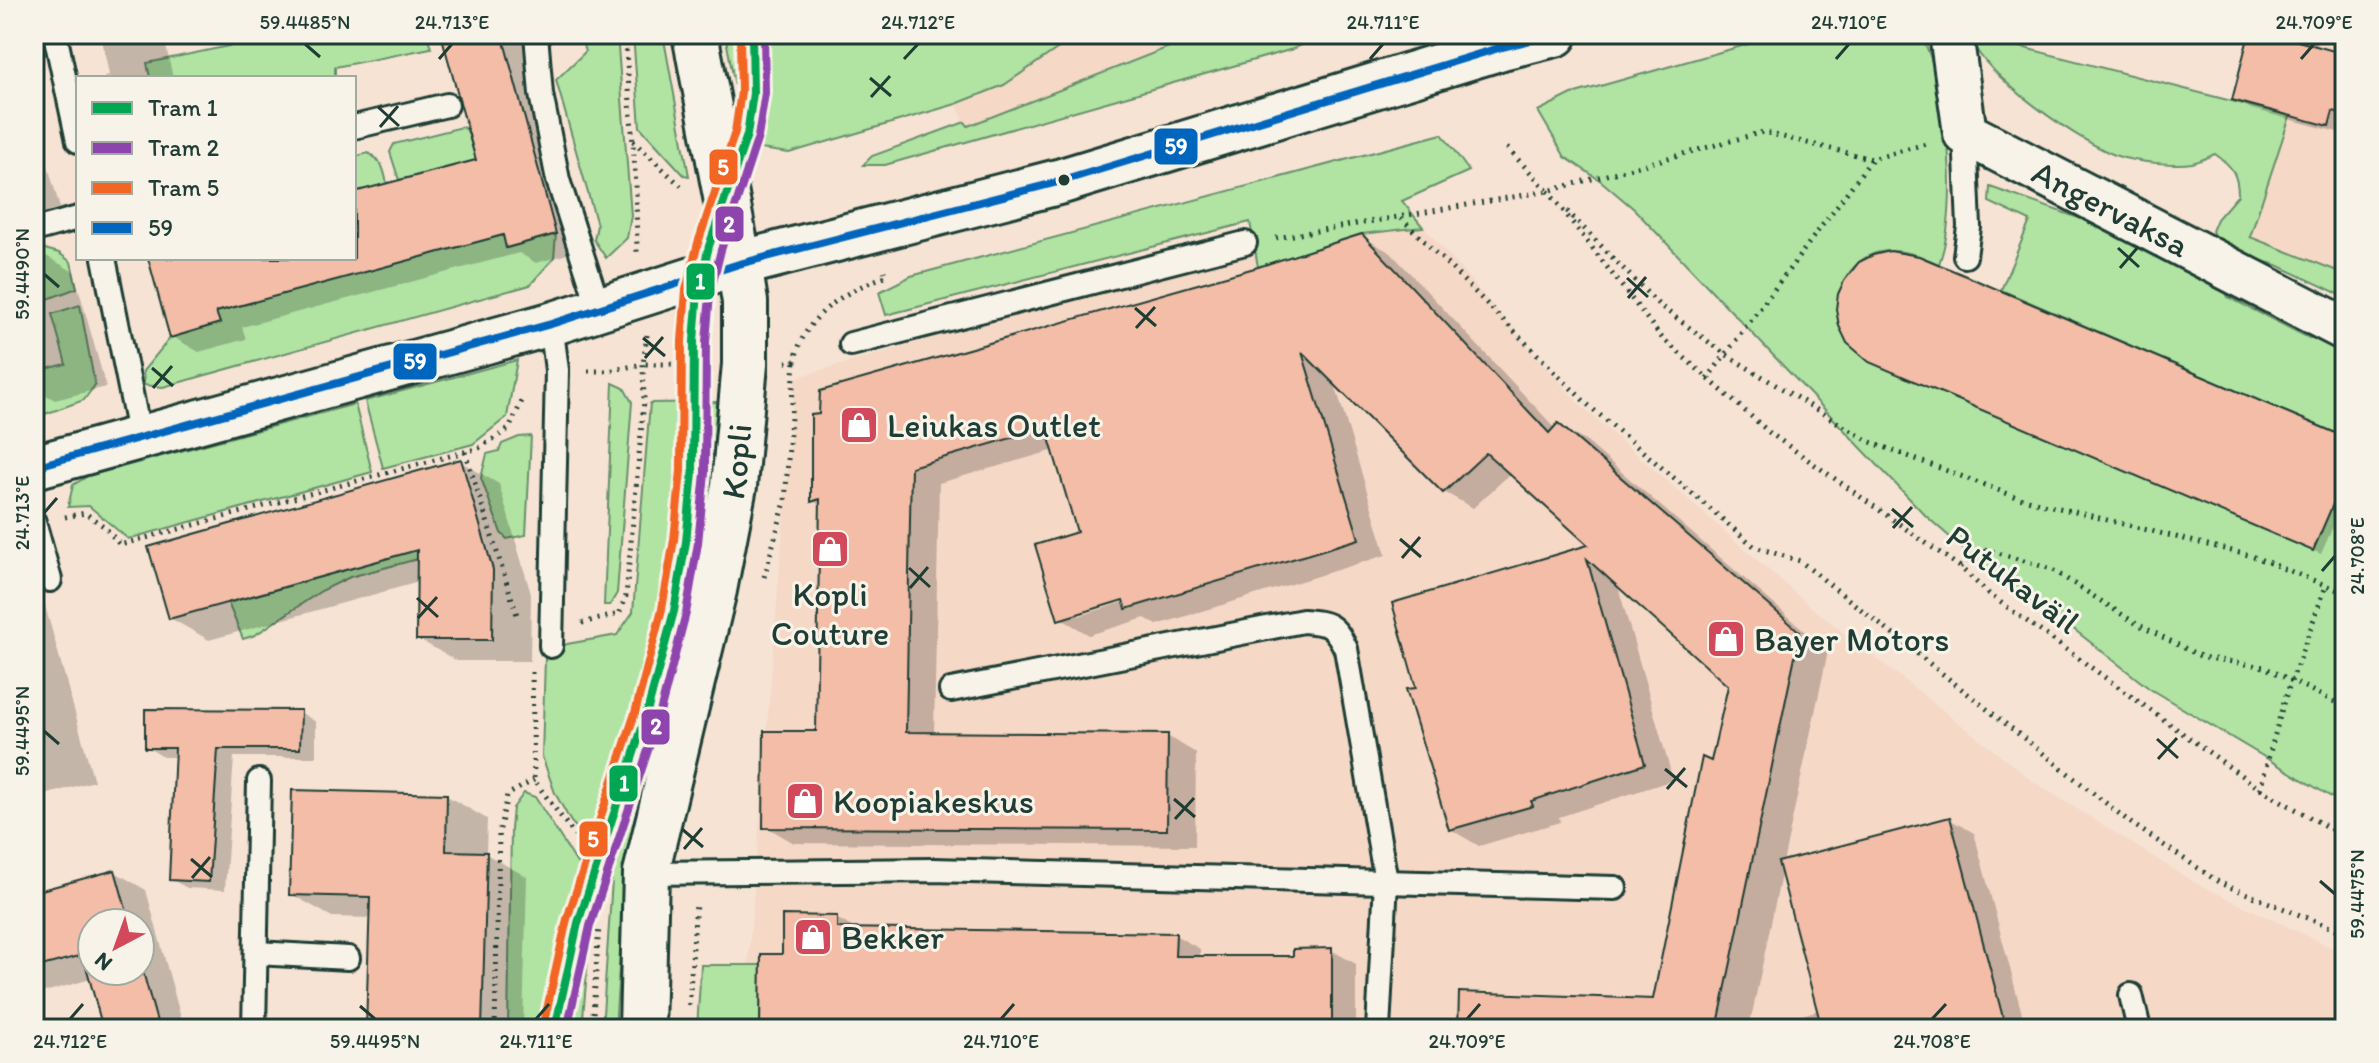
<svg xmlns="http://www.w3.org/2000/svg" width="2379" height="1063" font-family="Itim,sans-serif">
  <rect width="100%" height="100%" fill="#f6e3d4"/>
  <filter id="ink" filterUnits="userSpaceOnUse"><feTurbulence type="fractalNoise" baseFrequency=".0125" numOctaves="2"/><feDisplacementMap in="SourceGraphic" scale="16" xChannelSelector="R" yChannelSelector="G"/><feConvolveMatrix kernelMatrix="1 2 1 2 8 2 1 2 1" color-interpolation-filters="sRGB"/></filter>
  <g filter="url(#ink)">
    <!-- built -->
    <g fill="#f5d8c6">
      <polygon points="763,34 1198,34 967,126 951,94"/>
      <polygon points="2249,34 2345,34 2345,274 2250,237 2290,116 2232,100"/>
      <polygon points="1402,202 1579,404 1811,607 2034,782 2195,883 2345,954 2345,1029 743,1029 795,378"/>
    </g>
    <!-- green -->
    <g fill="#b1e3a3" stroke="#68906c" stroke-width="2">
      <polygon points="287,34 427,34 431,48 335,67 335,78 150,78 147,63"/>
      <polygon points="580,34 617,34 631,216 627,238 606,258 594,240 597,225 556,80 585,52"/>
      <polygon points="633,34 663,34 689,176 684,175 640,127"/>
      <polygon points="725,34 1079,34 1004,85 956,104 789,153 753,148 749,159"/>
      <polygon points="1202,34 1324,34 1293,49 885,165 863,165 872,156 965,122 968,126"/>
      <path d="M1784,34H1922C1927,49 1934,65 1938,81C1950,133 1957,214 1939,264C1924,257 1906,250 1889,251C1850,253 1832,293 1839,326L2313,550L2345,476V805L2150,689L2062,620L2009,589L1926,516L1634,209L1601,181L1565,157L1538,111L1572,94Z"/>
      <path d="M1970,34H2020L2017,46L2290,116L2250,237L2345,274V297L2277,265L2221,250L2212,231L2217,219L2238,195C2238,174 2232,166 2215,154C2208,157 2200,161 2192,163C2176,166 2141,162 2124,158C2089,150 1973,69 1970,34Z"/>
      <polygon points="462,127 467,130 476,160 399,180 390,152 394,144"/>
      <polygon points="1442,134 1469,171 1402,201 1423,227 1362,234 1258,267 1250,222 886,315 879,292 911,276"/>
      <path d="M368,153C382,160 384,169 387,184L354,192V157Z"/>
      <polygon points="1990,187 2136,238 2219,279 2228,297 2309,338 2339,337 2345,340 2345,437 2001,290 2030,221 1989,202"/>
      <polygon points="556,234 554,258 530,285 163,387 144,385 143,371 170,338 219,323 216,312 503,235 507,248"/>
      <polygon points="34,246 59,253 71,262 77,288 48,299"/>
      <polygon points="80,305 95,385 84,400 34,418 34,372 66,364 52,314"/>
      <polygon points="517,360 507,417 473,444 383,468 365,401"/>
      <polygon points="613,383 624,388 632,402 617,593 610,605 604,605"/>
      <polygon points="717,402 713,456 693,576 636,805 621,938 615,1029 602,1029 613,865 571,822 555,793 542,756 545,658 567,644 617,635 633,612 650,403"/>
      <polygon points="355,404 372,472 128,539 89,506 68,507 73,485 88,476"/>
      <polygon points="531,436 526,535 507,539 501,533 481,478 487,454 499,451 502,444 519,437"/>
      <polygon points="474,534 467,546 350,577 321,591 255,635 243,639 228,603"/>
      <polygon points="524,793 535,797 594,890 582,1029 508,1029 511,829 513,808"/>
      <polygon points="701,965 761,965 760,1029 697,1029"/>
    </g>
    <!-- shadow -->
    <g fill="#0003" fill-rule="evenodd">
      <polygon points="101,34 223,34 166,46 173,78 104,78 104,76 109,75"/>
      <polygon points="432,34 541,34 550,70 535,74 582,250 536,263 519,253 242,327 246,339 199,352 171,336 150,258 354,258 354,195 478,161 446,42"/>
      <polygon points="2251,34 2319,34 2316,48 2345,56 2345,134 2251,109 2234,99"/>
      <polygon points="34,117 60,208 34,215"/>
      <path d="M1361,236L1391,253L1556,429L1558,426L1587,442L1828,651L1783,863L1949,819L1974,833L2026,1029H1753L1819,1010L1782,870L1749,1029H1460L1655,1001L1731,685L1617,583L1673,780L1559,817L1560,822L1479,846L1450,829L1419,689L1592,546L1511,473L1473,508L1444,492L1334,381L1386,555L1157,625L1145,618L1089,635L1060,618L1080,534L1055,450L939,483L934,734L1167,736L1196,753L1195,846L794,843L765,826L818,733L822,506L813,501L1259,269ZM1132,596L1133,599L1079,616V611Z"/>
      <polygon points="34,249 74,272 106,387 55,400 44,394 34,397"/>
      <polygon points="1879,365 2345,437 2345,524 2336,520 2321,554"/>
      <polygon points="461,462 499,484 531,594 530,661 457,661 418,639 419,582 209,640 170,618"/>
      <polygon points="34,596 44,602 94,781 34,798"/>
      <polygon points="300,712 316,722 316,757 234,757 225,890 187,888 171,879 177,757 163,757 147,747"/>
      <polygon points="447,796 487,819 486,854 527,877 523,1029 368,1029 372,918 332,917 291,894"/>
      <path d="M115,872L146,890L184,1029H105L91,979L34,995V894ZM92,923H140V971H92Z"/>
      <polygon points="836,918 859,931 1175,935 1200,949 1200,958 1295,958 1331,950 1356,964 1356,1029 762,1029 784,956"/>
    </g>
    <!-- building -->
    <g fill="#f4bda7" stroke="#1f3d34" stroke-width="2">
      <polygon points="441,34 502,34 556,234 506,248 503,235 216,312 220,323 170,338 148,258 354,258 354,192 476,160"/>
      <polygon points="2249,34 2300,34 2298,41 2345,54 2345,114 2333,111 2329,126 2232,100"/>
      <polygon points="1362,234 1549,433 1558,423 1800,632 1717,1029 1458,1029 1459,992 1653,999 1702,757 1711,761 1728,686 1587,559 1645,764 1531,801 1533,806 1449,830 1406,689 1416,688 1392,603 1588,545 1486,453 1443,493 1302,352 1359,539 1126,609 1123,600 1058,620 1035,545 1077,532 1046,428 911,467 906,732 1168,734 1167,830 763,828 764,731 816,731 820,499 811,502 811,415 819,414 820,391 1258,267"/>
      <polygon points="1890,251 1919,256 2345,437 2345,476 2313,551 1869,362 1847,343 1839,326 1836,309 1838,294 1844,281 1859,262 1873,255"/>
      <polygon points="461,459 493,570 492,640 416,640 417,550 169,619 148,547"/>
      <polygon points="145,709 301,710 300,749 218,749 209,882 169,880 175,748 145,748"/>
      <polygon points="292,790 447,794 446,851 487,852 482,1029 366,1029 370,897 289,895"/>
      <polygon points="1950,817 2006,1029 1822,1029 1778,862"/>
      <polygon points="115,870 130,923 92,923 92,971 140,971 140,961 159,1029 103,1029 83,955 34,968 34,892"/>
      <polygon points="782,915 837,916 837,928 1176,933 1175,956 1293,956 1293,949 1332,948 1332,1029 760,1029 761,954 782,954"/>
    </g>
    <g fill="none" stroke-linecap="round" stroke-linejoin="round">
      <defs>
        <g id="service">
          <polyline points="55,34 78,141"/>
          <polyline points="536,34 541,94 558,180 599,308"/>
          <polyline points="354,127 447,105"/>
          <polyline points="34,230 78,218"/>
          <polyline points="1965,256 1969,227 1965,133"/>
          <polyline points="104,258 140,438"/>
          <polyline points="551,324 557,370 551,646"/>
          <polyline points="851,344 1245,243"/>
          <polyline points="34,522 50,580"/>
          <path d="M951,690L1303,621C1329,623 1334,624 1346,649L1386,881L1378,1029"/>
          <polyline points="646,873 933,870 1615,888"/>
          <polyline points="256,953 348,958"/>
          <polyline points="2131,995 2139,1029"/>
          <polyline points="254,1029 259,781"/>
        </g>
        <g id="minor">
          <path id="s1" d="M1951,34L1965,133L2345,329"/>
          <polyline points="34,467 551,324 739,264"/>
        </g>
        <g id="tertiary">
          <polyline points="739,264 1062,181 1502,47 1555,34"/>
          <path id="s2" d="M642,1029L646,873L714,590L734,486L745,364V302L739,264L695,34"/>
        </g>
      </defs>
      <!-- service casing -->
      <use href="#service" stroke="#1f3d34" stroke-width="28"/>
      <!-- minor casing -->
      <use href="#minor" stroke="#1f3d34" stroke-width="48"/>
      <!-- tertiary casing -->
      <use href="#tertiary" stroke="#1f3d34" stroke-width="50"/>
      <!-- path -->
      <g stroke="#1f3d34" stroke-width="5" stroke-dasharray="2 6" stroke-linecap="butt">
        <polyline points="625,34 636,185 637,254"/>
        <polyline points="633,141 681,186"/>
        <polyline points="1507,148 1549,192"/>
        <polyline points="1548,191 1662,338 1770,433 1960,567 1989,594 2260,789 2345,837"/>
        <polyline points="1567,211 1659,305 1725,354 1868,441 2019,498 2252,556 2345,593"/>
        <polyline points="1401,218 1587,404 1755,547 1800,561 2131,823 2220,883 2345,933"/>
        <polyline points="1276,238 1548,191 1763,132 1872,159 1926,144"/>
        <polyline points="647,335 643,364 704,364"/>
        <path d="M786,362L795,361C803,316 846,290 886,276L884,271"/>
        <polyline points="1707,379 1872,159"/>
        <polyline points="465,452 517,615"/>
        <polyline points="65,517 85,513 105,527 120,545 479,448 509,429 522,401"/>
        <polyline points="1960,567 1981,548 2051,569 2137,624 2202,657 2264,667 2345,707"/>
        <polyline points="764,577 785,502 795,361"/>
        <polyline points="582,623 619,614 626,596 644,401 643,364 608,371 588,371"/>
        <polyline points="532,672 534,780 579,841 597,858 603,870"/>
        <polyline points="2260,789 2284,701 2326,586"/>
        <polyline points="689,1005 696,903"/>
        <polyline points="495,1029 499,833 507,795 534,780"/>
        <polyline points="592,1029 599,926"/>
      </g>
      <!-- service -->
      <use href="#service" stroke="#f7f3e8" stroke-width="22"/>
      <!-- minor -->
      <use href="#minor" stroke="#f7f3e8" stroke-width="42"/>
      <!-- tertiary -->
      <use href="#tertiary" stroke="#f7f3e8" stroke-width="44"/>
      <defs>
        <polyline id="bus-1" points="34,467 551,324 739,264 1062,181 1502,47 1555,34"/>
      </defs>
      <!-- bus-1 casing -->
      <use href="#bus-1" stroke="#f7f3e8" stroke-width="14"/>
      <!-- bus-1 -->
      <use href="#bus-1" stroke="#0065bd" stroke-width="8"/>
      <defs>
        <polyline id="tram-1" points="555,1029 578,923 646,716 674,611 686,542 693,472 694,341 698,292 709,246 747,135 753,93 752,34"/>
        <polyline id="tram-2" points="567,1029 590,926 658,720 686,613 698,543 705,473 706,342 710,294 721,250 758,137 765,93 764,34"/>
        <polyline id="tram-3" points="543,1027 567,919 635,713 662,609 674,540 681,471 682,341 686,290 698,243 735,132 741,92 740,35"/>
      </defs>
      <!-- tram-1 casing -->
      <use href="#tram-1" stroke="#f7f3e8" stroke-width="14"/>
      <!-- tram-2 casing -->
      <use href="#tram-2" stroke="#f7f3e8" stroke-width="14"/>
      <!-- tram-3 casing -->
      <use href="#tram-3" stroke="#f7f3e8" stroke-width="14"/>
      <!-- tram-1 -->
      <use href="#tram-1" stroke="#00a651" stroke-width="8"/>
      <!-- tram-2 -->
      <use href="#tram-2" stroke="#8e44ad" stroke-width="8"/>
      <!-- tram-3 -->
      <use href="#tram-3" stroke="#f26522" stroke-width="8"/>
    </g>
  </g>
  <!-- ticks -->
  <path fill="none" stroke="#1f3d34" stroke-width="3" d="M305,44L320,57M439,59L452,44M904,59L918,44M1370,59L1383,44M1836,59L1849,44M2301,59L2314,44M870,78L891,96M871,97L890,76M378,107L399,126M380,127L398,106M2118,248L2139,267M2120,268L2138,247M44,274L59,287M1627,278L1648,297M1628,298L1646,277M1135,308L1156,326M1136,328L1155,307M643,338L665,356M645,358L663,337M152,368L173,386M153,388L172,366M1892,509L1913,527M44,513L57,498M1893,528L1912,507M1400,539L1421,557M1402,558L1420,537M909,568L930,587M2322,571L2335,556M910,588L928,567M417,598L438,617M418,618L437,597M44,731L59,744M2157,739L2178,758M2158,759L2177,738M1665,769L1687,787M1667,789L1685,768M1174,799L1195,817M1175,819L1194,798M682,829L703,847M684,849L702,828M191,859L212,877M192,878L210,857M2320,881L2335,894M360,1006L375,1019M70,1019L83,1004M536,1019L549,1004M1001,1019L1014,1004M1467,1019L1480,1004M1932,1019L1946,1004"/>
  <!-- icons -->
  <defs>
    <symbol id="shop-square" viewBox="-11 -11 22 22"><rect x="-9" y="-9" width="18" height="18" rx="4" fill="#d1495b" stroke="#f7f3e8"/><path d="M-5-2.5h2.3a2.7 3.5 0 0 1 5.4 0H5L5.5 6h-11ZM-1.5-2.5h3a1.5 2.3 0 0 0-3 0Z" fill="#fff"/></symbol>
  </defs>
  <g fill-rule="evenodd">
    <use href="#shop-square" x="837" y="403" width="44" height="44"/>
    <use href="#shop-square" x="808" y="527" width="44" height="44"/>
    <use href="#shop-square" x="1704" y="617" width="44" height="44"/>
    <use href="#shop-square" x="783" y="779" width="44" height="44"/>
    <use href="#shop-square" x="791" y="915" width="44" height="44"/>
  </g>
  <!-- markers -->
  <circle fill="#1f3d34" stroke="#f7f3e8" stroke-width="3" cx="1064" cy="180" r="7"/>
  <g text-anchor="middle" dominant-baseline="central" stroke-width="6" stroke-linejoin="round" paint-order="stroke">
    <!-- street labels -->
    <g font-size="34" fill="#1f3d34" stroke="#f7f3e8">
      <text stroke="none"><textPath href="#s1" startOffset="264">Angervaksa</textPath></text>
      <text stroke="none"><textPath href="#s2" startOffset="578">Kopli</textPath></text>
      <text transform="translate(2013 579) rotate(37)">Putukaväil</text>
    </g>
    <!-- poi labels -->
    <g font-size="34" fill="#1f3d34" stroke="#f7f3e8" text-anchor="start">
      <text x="887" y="425">Leiukas Outlet</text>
      <text x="830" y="594" text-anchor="middle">Kopli<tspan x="830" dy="39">Couture</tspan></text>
      <text x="1754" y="639">Bayer Motors</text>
      <text x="833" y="801">Koopiakeskus</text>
      <text x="841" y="937">Bekker</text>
    </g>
  </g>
  <g stroke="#f7f3e8" stroke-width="3">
    <rect x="1153" y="127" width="46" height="39" rx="8" fill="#0065bd"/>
    <rect x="708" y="148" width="31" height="38" rx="8" fill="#f26522"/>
    <rect x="714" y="205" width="31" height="38" rx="8" fill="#8e44ad"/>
    <rect x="685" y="262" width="31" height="39" rx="8" fill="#00a651"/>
    <rect x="392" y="342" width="46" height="39" rx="8" fill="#0065bd"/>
    <rect x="640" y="708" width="31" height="38" rx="8" fill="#8e44ad"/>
    <rect x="608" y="764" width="31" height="39" rx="8" fill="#00a651"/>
    <rect x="578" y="820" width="31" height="38" rx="8" fill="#f26522"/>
  </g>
  <g font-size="22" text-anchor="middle" font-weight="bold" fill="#fff">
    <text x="1176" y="154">59</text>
    <text x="723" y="175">5</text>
    <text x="729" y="232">2</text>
    <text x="700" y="289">1</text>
    <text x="415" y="369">59</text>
    <text x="656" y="734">2</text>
    <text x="624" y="791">1</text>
    <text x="593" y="847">5</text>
  </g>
  <!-- margin -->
  <rect width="2379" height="1063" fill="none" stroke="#f7f3e8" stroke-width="88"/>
  <!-- legend -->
  <rect x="76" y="76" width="280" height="184" fill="#f7f3e8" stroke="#a1aaa0" stroke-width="2"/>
  <rect x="92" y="102" width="40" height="12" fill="#00a651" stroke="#a1aaa0" stroke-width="2"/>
  <text x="148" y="116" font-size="24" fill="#1f3d34">Tram 1</text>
  <rect x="92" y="142" width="40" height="12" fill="#8e44ad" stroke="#a1aaa0" stroke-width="2"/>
  <text x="148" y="156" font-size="24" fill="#1f3d34">Tram 2</text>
  <rect x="92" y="182" width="40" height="12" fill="#f26522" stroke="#a1aaa0" stroke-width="2"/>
  <text x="148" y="196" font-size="24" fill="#1f3d34">Tram 5</text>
  <rect x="92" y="222" width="40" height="12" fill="#0065bd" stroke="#a1aaa0" stroke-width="2"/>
  <text x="148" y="236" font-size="24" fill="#1f3d34">59</text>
  <!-- north arrow -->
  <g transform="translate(116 947) rotate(221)"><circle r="38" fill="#f7f3e8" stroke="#a1aaa0" stroke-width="2"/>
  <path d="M0-6L14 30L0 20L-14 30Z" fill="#d1495b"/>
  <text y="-12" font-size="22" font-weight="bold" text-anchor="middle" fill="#1f3d34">N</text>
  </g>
  <rect x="44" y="44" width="2291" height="975" fill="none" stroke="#1f3d34" stroke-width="3"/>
  <g font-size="20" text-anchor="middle" fill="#1f3d34">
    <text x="305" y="29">59.4485°N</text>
    <text x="452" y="29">24.713°E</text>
    <text x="918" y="29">24.712°E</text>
    <text x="1383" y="29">24.711°E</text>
    <text x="1849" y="29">24.710°E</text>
    <text x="2314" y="29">24.709°E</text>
    <text transform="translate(22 274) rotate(-90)" y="7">59.4490°N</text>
    <text transform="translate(22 513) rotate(-90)" y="7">24.713°E</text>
    <text transform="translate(2357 556) rotate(-90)" y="7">24.708°E</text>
    <text transform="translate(22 731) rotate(-90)" y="7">59.4495°N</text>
    <text transform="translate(2357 894) rotate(-90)" y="7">59.4475°N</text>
    <text x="70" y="1048">24.712°E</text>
    <text x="375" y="1048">59.4495°N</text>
    <text x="536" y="1048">24.711°E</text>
    <text x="1001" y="1048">24.710°E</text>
    <text x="1467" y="1048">24.709°E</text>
    <text x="1932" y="1048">24.708°E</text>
  </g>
</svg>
